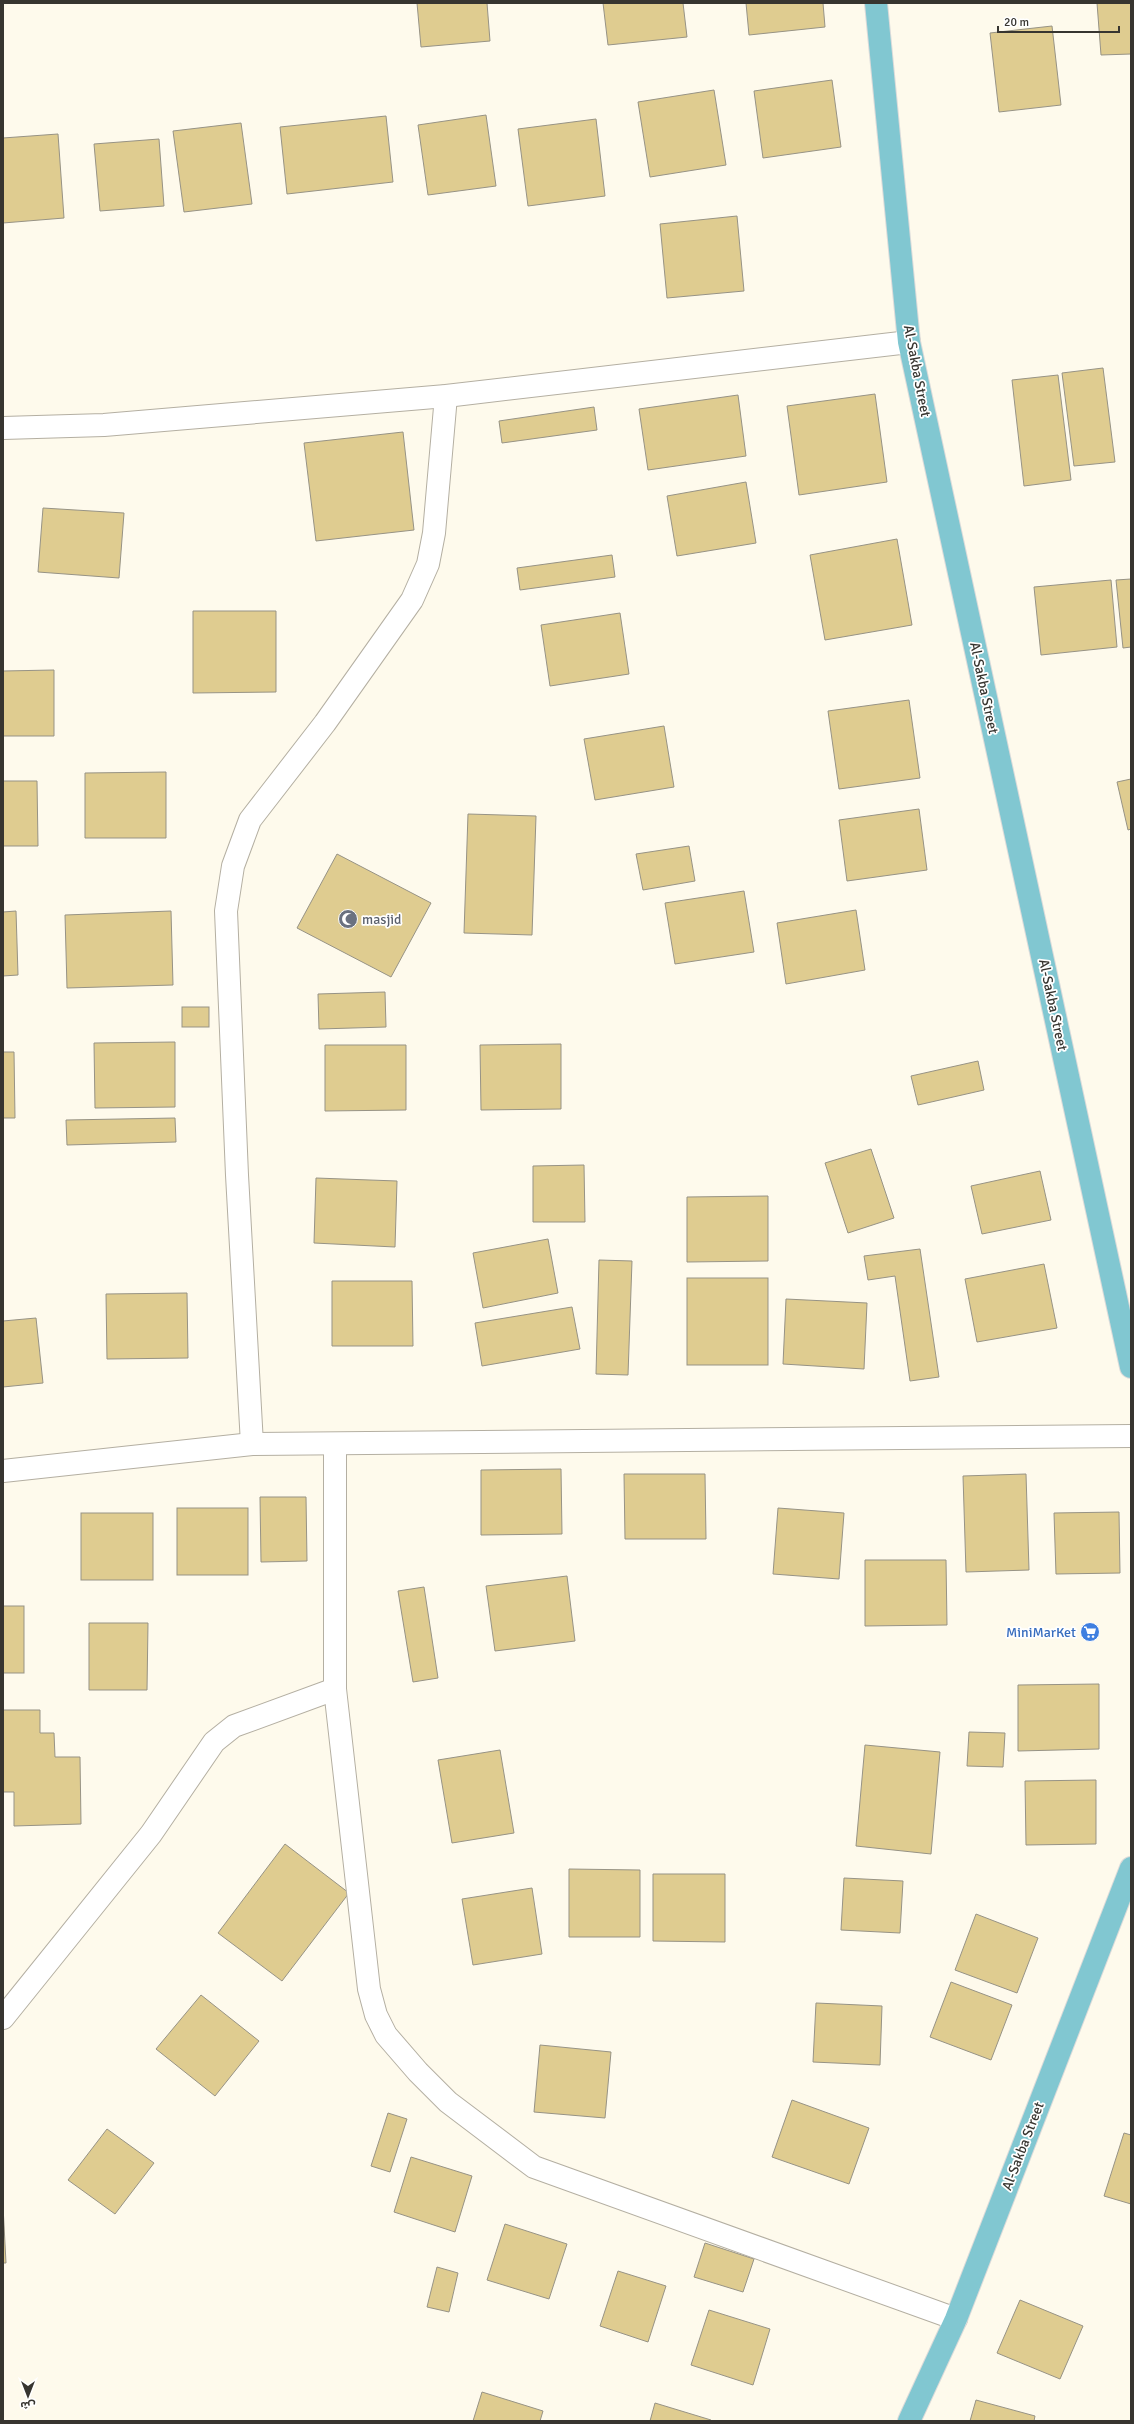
<svg xmlns="http://www.w3.org/2000/svg" width="1134" height="2424" font-family="Signika,'Noto Sans Arabic',sans-serif">
  <rect width="100%" height="100%" fill="#fefaec"/>
  <!-- building -->
  <g fill="#dfcc90" stroke="#979385">
    <polygon points="417,3 487,3 490,41 421,47"/>
    <polygon points="603,3 683,3 687,37 608,45"/>
    <polygon points="746,3 823,3 825,27 749,35"/>
    <polygon points="1097,3 1131,3 1131,54 1101,55"/>
    <polygon points="1052,26 1061,105 999,112 990,33"/>
    <polygon points="832,80 841,147 763,158 754,91"/>
    <polygon points="714,90 726,165 650,177 638,102"/>
    <polygon points="486,115 496,186 428,195 418,125"/>
    <polygon points="386,116 393,182 287,194 280,127"/>
    <polygon points="596,119 605,196 528,206 518,129"/>
    <polygon points="241,123 252,204 184,212 173,131"/>
    <polygon points="58,134 64,218 3,223 3,138"/>
    <polygon points="159,139 164,206 100,211 94,144"/>
    <polygon points="737,216 744,291 667,298 660,224"/>
    <polygon points="1103,368 1115,462 1074,466 1062,373"/>
    <polygon points="1058,375 1071,480 1024,486 1012,380"/>
    <polygon points="875,394 887,482 799,495 787,406"/>
    <polygon points="738,395 746,456 648,470 639,409"/>
    <polygon points="594,407 597,430 502,443 499,421"/>
    <polygon points="403,432 414,530 316,541 304,443"/>
    <polygon points="746,482 756,543 677,556 667,496"/>
    <polygon points="43,508 124,513 119,578 38,572"/>
    <polygon points="897,539 912,625 825,640 810,555"/>
    <polygon points="612,555 615,577 520,590 517,568"/>
    <polygon points="1131,579 1131,647 1123,648 1116,580"/>
    <polygon points="1111,580 1117,647 1041,655 1034,587"/>
    <polygon points="193,611 276,611 276,692 193,693"/>
    <polygon points="620,613 629,674 550,686 541,625"/>
    <polygon points="54,670 54,736 3,736 3,671"/>
    <polygon points="909,700 920,778 839,789 828,711"/>
    <polygon points="664,726 674,787 595,800 584,739"/>
    <polygon points="166,772 166,838 85,838 85,773"/>
    <polygon points="1131,779 1131,829 1128,830 1117,782"/>
    <polygon points="3,781 37,781 38,846 3,846"/>
    <polygon points="919,809 927,870 847,881 839,820"/>
    <polygon points="468,814 536,816 532,935 464,933"/>
    <polygon points="689,846 695,881 643,890 636,854"/>
    <polygon points="337,854 431,903 391,977 297,928"/>
    <polygon points="744,891 754,952 675,964 665,903"/>
    <polygon points="856,910 865,970 786,984 777,923"/>
    <polygon points="16,911 18,975 3,976 3,912"/>
    <polygon points="171,911 173,985 67,988 65,915"/>
    <polygon points="385,992 386,1027 319,1029 318,994"/>
    <rect x="182" y="1007" width="27" height="20"/>
    <polygon points="175,1042 175,1107 95,1108 94,1043"/>
    <polygon points="561,1044 561,1109 481,1110 480,1045"/>
    <polygon points="325,1045 406,1045 406,1110 325,1111"/>
    <polygon points="3,1052 14,1052 15,1118 3,1118"/>
    <polygon points="978,1061 984,1090 918,1105 911,1076"/>
    <polygon points="175,1118 176,1142 67,1145 66,1120"/>
    <polygon points="871,1149 894,1218 848,1233 825,1163"/>
    <polygon points="584,1165 585,1222 533,1222 533,1166"/>
    <polygon points="1040,1171 1051,1220 982,1234 971,1186"/>
    <polygon points="316,1178 397,1181 395,1247 314,1243"/>
    <polygon points="768,1196 768,1261 687,1262 687,1197"/>
    <polygon points="548,1239 558,1293 483,1308 473,1253"/>
    <polygon points="920,1249 939,1377 910,1381 895,1276 868,1280 864,1256"/>
    <polygon points="599,1260 632,1261 628,1375 596,1374"/>
    <polygon points="1044,1264 1057,1328 977,1342 965,1279"/>
    <rect x="687" y="1278" width="81" height="87"/>
    <polygon points="332,1281 412,1281 413,1346 332,1346"/>
    <polygon points="187,1293 188,1358 107,1359 106,1294"/>
    <polygon points="786,1299 867,1303 864,1369 783,1364"/>
    <polygon points="572,1307 580,1349 482,1366 475,1323"/>
    <polygon points="36,1318 43,1383 3,1387 3,1321"/>
    <polygon points="561,1469 562,1534 481,1535 481,1470"/>
    <polygon points="624,1474 705,1474 706,1539 625,1539"/>
    <polygon points="1026,1474 1029,1570 966,1572 963,1476"/>
    <polygon points="260,1497 306,1497 307,1561 261,1562"/>
    <rect x="177" y="1508" width="71" height="67"/>
    <polygon points="778,1508 844,1513 839,1579 773,1574"/>
    <polygon points="1119,1512 1120,1573 1056,1574 1054,1513"/>
    <rect x="81" y="1513" width="72" height="67"/>
    <polygon points="865,1560 946,1560 947,1625 865,1626"/>
    <polygon points="567,1576 575,1641 495,1651 486,1586"/>
    <polygon points="424,1587 438,1678 413,1682 398,1591"/>
    <rect x="3" y="1606" width="21" height="67"/>
    <polygon points="89,1623 148,1623 147,1690 89,1690"/>
    <polygon points="1099,1684 1099,1749 1018,1751 1018,1685"/>
    <polygon points="3,1710 40,1710 40,1733 54,1733 55,1757 80,1757 81,1824 14,1826 14,1792 3,1792"/>
    <polygon points="969,1732 1005,1733 1003,1767 967,1766"/>
    <polygon points="865,1745 940,1752 931,1854 856,1846"/>
    <polygon points="500,1750 514,1833 452,1843 438,1760"/>
    <polygon points="1096,1780 1096,1844 1026,1845 1025,1781"/>
    <polygon points="285,1844 349,1893 282,1981 218,1933"/>
    <polygon points="569,1869 640,1870 640,1937 569,1937"/>
    <polygon points="653,1874 725,1874 725,1942 653,1941"/>
    <polygon points="844,1878 903,1881 900,1933 841,1930"/>
    <polygon points="532,1888 542,1954 473,1965 462,1899"/>
    <polygon points="976,1914 1038,1938 1017,1993 955,1970"/>
    <polygon points="951,1982 1012,2005 991,2060 930,2037"/>
    <polygon points="201,1995 259,2041 215,2096 156,2049"/>
    <polygon points="816,2003 882,2006 880,2065 813,2062"/>
    <polygon points="540,2045 611,2052 605,2118 534,2112"/>
    <polygon points="792,2100 869,2128 849,2184 772,2157"/>
    <polygon points="388,2113 407,2119 390,2172 371,2166"/>
    <polygon points="107,2129 154,2163 115,2214 68,2180"/>
    <polygon points="1124,2133 1131,2135 1131,2204 1104,2196"/>
    <polygon points="411,2157 472,2176 455,2232 394,2212"/>
    <polygon points="3,2206 6,2263 3,2263"/>
    <polygon points="505,2224 567,2244 549,2299 487,2280"/>
    <polygon points="705,2243 754,2259 743,2292 694,2277"/>
    <polygon points="437,2267 458,2273 449,2312 427,2307"/>
    <polygon points="618,2271 666,2286 648,2342 600,2326"/>
    <polygon points="1020,2300 1083,2326 1060,2379 997,2353"/>
    <polygon points="709,2310 770,2329 753,2385 691,2365"/>
    <polygon points="482,2392 543,2411 540,2421 473,2421"/>
    <polygon points="976,2400 1035,2416 1034,2421 970,2421"/>
    <polygon points="655,2403 711,2420 711,2421 650,2421"/>
  </g>
  <g fill="none" stroke-linecap="round" stroke-linejoin="round">
    <defs>
      <g id="minor">
        <polyline points="3,428 104,425 446,396 909,342"/>
        <polyline points="252,1444 237,1175 226,911 233,866 250,820 325,723 412,600 428,564 434,533 446,396"/>
        <polyline points="335,1444 335,1689 369,1989 376,2015 386,2035 418,2072 448,2102 534,2167 956,2319"/>
        <polyline points="3,1471 252,1444 1131,1436"/>
        <polyline points="3,2018 151,1834 214,1742 234,1726 335,1689"/>
      </g>
      <g id="major">
        <polyline points="876,3 909,342 1131,1367"/>
        <polyline points="909,2421 956,2319 1131,1868"/>
      </g>
    </defs>
    <!-- minor casing -->
    <use href="#minor" stroke="#b4afa2" stroke-width="24"/>
    <!-- major casing -->
    <use href="#major" stroke="#dbdbda" stroke-width="24"/>
    <!-- minor -->
    <use href="#minor" stroke="#fff" stroke-width="22"/>
    <!-- major -->
    <use href="#major" stroke="#81c7d1" stroke-width="22"/>
  </g>
  <!-- icons -->
  <defs>
    <symbol id="mosque-disc" viewBox="-11 -11 22 22"><circle r="9.5" fill="#6b7280" stroke="#fff"/><path d="M3.5-4.9A6 6 0 1 0 3.5 4.9A5 5 0 1 1 3.5-4.9Z" fill="#fff"/></symbol>
    <symbol id="supermarket-disc" viewBox="-11 -11 22 22"><circle r="9.5" fill="#3f7fe0" stroke="#fff"/><path d="M-6-5.5h2.5l.6 2H6L4.5 2H-2.5L-4.4-4H-6ZM-1.5 3.2a1.3 1.3 0 1 0 .1 0ZM3 3.2a1.3 1.3 0 1 0 .1 0Z" fill="#fff"/></symbol>
  </defs>
  <g fill-rule="evenodd">
    <use href="#mosque-disc" x="337" y="908" width="22" height="22"/>
    <use href="#supermarket-disc" x="1079" y="1621" width="22" height="22"/>
  </g>
  <g text-anchor="middle" dominant-baseline="central" stroke-width="3.5" stroke-linejoin="round" paint-order="stroke">
    <!-- street labels -->
    <g font-size="14" fill="#373530" stroke="#fff">
      <text transform="translate(917 371) rotate(79)">Al-Sakba Street</text>
      <text transform="translate(984 688) rotate(78)">Al-Sakba Street</text>
      <text transform="translate(1053 1005) rotate(78)">Al-Sakba Street</text>
      <text transform="translate(1023 2146) rotate(-69)">Al-Sakba Street</text>
    </g>
    <!-- worship labels -->
    <g font-size="14" fill="#5b616d" stroke="#fff" text-anchor="start">
      <text x="362" y="919">masjid</text>
    </g>
    <!-- shop labels -->
    <g font-size="14" fill="#366cbe" stroke="#fff" text-anchor="end">
      <text x="1076" y="1632">MiniMarKet</text>
    </g>
  </g>
  <!-- border -->
  <rect width="1134" height="2424" fill="none" stroke="#373530" stroke-width="8"/>
  <!-- north arrow -->
  <g transform="translate(28 2396) rotate(180)" stroke="#ffffff" stroke-width="3" paint-order="stroke">
  <path d="M0-3L7 15L0 10L-7 15Z" fill="#373530"/>
  <text y="-6" font-size="11" font-weight="bold" text-anchor="middle" fill="#373530">ش</text>
  </g>
  <!-- scale -->
  <path d="M998 26v6h121v-6" fill="none" stroke="#373530" stroke-width="2"/>
  <text x="1004" y="26" font-size="12" fill="#373530" stroke="#ffffff" stroke-width="3" paint-order="stroke">20 m</text>
</svg>
